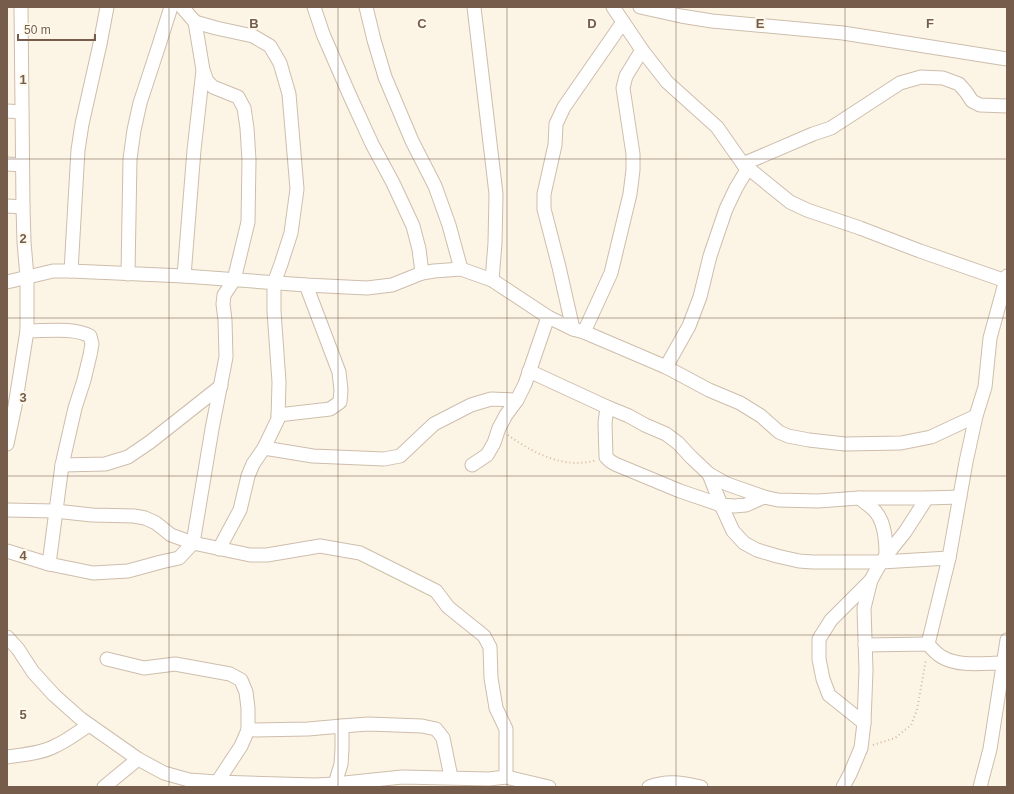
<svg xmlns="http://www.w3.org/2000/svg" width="1014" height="794" font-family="Arial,sans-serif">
  <rect width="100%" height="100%" fill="#fcf5e6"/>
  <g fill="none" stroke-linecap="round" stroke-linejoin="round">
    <defs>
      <g id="minor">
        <polyline points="314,7 323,34 350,96 372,144 393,183 413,226 419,249 422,273"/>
        <polyline points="366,7 374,40 385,77 412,141 435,186 449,225 461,269"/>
        <polyline points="474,7 496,194 495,243 492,280"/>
        <polyline points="613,7 642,50 667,82 717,127 743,164 790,202 807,210 860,228 920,251 1006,281"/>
        <polyline points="640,7 681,16 712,21 843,33 1007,59"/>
        <polyline points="195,22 216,28 253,36 270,46 280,63 289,94 297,189 291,233 281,264 274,283 274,311 279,382 278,419 264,448 253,464 248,476 240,510 219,549"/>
        <polyline points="7,111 22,112"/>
        <polyline points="7,164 22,165"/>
        <polyline points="743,164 813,134 831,128 900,83 921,77 943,78 959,84 966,92 972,101 980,105 1007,106"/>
        <polyline points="7,206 23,207"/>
        <polyline points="71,271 78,150 82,124 100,44 107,7"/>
        <polyline points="128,274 130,159 134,130 140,103 159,45 171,7"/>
        <polyline points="184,276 194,150 203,70"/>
        <polyline points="7,282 53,271 71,271 184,276 306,285 367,288 392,285 422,273 434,271 461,269 492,280 548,317 573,329 584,332 666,367 709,390 740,403 761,416 779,432 788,436 809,440 845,444 901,443 931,437 976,416"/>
        <polyline points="573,329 559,267 544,209 544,194 555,145 556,124 564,107 623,22"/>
        <path d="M27,331C46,331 74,327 90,336L92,344L90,355L84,380L75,408L62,465L49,564"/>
        <polyline points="584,332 611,273 630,194 633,170 633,154 623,88 626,76 642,50"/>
        <polyline points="666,367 689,326 700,297 710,256 726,209 736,188 748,168"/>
        <polyline points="529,371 607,407 629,416 645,425 666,434 678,443 691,457 709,474 727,484 764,497 778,500 818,501 859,498 927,498"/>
        <polyline points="607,407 605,423 606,457 610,461 615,464 680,491 721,505 734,506 746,505 764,497"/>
        <polyline points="278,415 330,409 340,402 341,390 339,372 306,285"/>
        <polyline points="7,444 15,406 27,331 27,277 24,242 23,207 21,7"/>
        <polyline points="264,448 313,456 384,459 400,456 434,424 471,405 491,399 517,400"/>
        <polyline points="62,465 105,464 128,457 150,442 221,386"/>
        <polyline points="472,465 487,455 494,443 499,428 506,415 517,400 525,384 548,317"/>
        <polyline points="709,474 721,505 733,531 744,543 757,550 777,556 799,561 813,562 881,562 949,558"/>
        <path d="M859,498C864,502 869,505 874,510C885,521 886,540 886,555"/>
        <polyline points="7,510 55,511 92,515 134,516 145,518 156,523 171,535 193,543 250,555 267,555 320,546 360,553 436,591 448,607 484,636 490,647 491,678 496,708 506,729 506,777"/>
        <polyline points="7,551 49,564 93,573 128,571 161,562 179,558 193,543 212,429 226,357 225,320 223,304 224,295 234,280 248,222 249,160 247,128 244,108 238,97 213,87 207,81 203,70 195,22 182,7"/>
        <polyline points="7,637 18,649 33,672 54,695 81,719 138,759 164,773 189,780 217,782 315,785 335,784 402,777 489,779 506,777 549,787"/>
        <polyline points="928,644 949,558 966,462 976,416 985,387 990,338 1007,276"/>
        <path d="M865,645L928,644C932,649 937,654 942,657C959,667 984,663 1003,663"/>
        <polyline points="107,659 144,668 175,664 230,674 241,680 246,692 248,708 248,730 241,746 214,787"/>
        <polyline points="864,723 829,695 823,679 819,659 819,639 831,620 871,580"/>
        <polyline points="342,726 368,724 422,726 436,729 443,738 451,777"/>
        <polyline points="248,730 308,729 342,726 342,749 341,764 335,784"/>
        <path d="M7,757C21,755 43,753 55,746C67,741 78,732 89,725"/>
        <polyline points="104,787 138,759"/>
        <path d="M649,787C668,780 681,783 701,787"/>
        <polyline points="843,787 850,774 861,748 864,723 866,670 864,608 871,580 881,562 905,532 927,498 960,497"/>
        <polyline points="980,787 990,749 1007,640"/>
      </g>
    </defs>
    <!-- minor casing -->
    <use href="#minor" stroke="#cebdac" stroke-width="15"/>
    <!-- path -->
    <g stroke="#d6b9a1" stroke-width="2" stroke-dasharray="1 3" stroke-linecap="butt">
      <path d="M508,435C533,453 565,470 597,460"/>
      <polyline points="873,745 895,738 911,725 917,710 926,659"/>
    </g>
    <!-- minor -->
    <use href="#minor" stroke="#fff" stroke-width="13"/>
  </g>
  <!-- grid -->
  <path fill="none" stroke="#755c4b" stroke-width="1" stroke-opacity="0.55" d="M169,7V787M338,7V787M507,7V787M676,7V787M845,7V787M7,159H1007M7,318H1007M7,476H1007M7,635H1007"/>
  <g font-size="13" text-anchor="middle" font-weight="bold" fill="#755c4b" stroke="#fff9ec" stroke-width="4" stroke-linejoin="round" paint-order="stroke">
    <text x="254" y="28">B</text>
    <text x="422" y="28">C</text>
    <text x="592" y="28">D</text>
    <text x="760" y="28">E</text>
    <text x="930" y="28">F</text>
    <text x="23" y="84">1</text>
    <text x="23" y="243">2</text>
    <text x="23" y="402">3</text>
    <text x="23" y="560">4</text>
    <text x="23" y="719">5</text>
  </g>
  <!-- border -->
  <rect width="1014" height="794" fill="none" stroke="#755c4b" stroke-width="16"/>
  <!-- scale -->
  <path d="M18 34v6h77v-6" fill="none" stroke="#755c4b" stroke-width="2"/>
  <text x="24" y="34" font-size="12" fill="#755c4b" stroke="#fff9ec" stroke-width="3" paint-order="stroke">50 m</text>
</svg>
